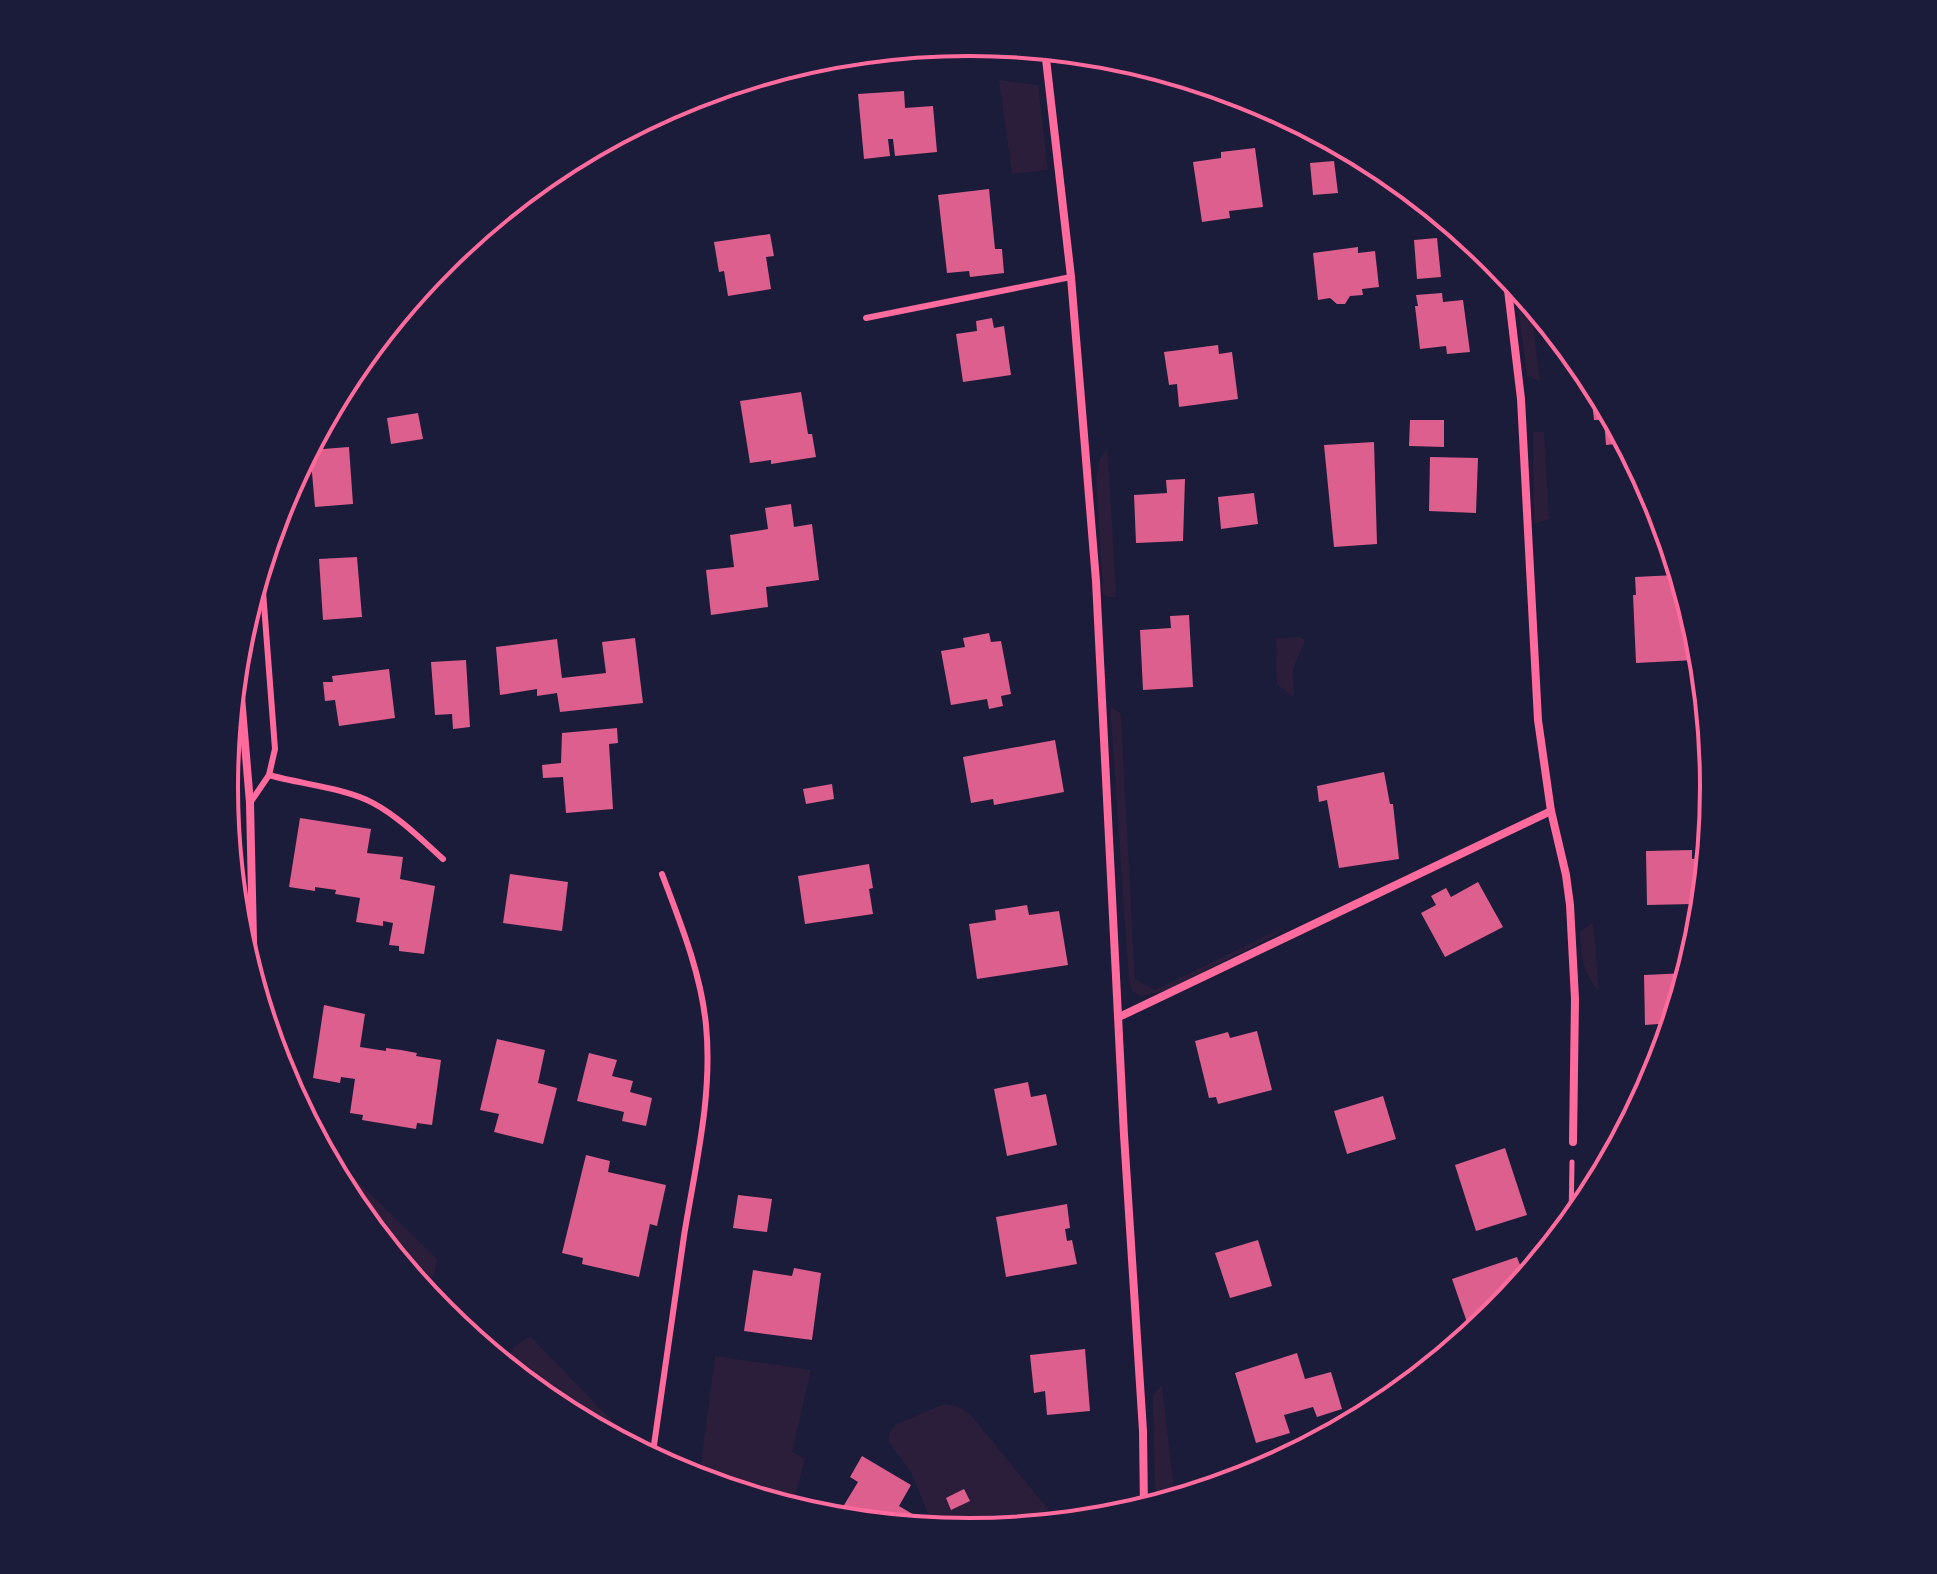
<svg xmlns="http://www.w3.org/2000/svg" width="1937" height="1574" font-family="Barlow,sans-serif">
  <rect width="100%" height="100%" fill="#1b1b3a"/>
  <!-- green -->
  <g fill="#2a1e3b">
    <polygon points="999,80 1038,85 1048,170 1012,174"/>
    <polygon points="1515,284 1530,302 1540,381 1527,376"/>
    <polygon points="1533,432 1544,432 1549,519 1534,524"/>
    <polygon points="1107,449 1109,470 1116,597 1108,597 1103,593 1096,477 1099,461"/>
    <polygon points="1299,637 1305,640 1293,669 1294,698 1277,684 1276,638"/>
    <polygon points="1110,706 1121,714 1135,979 1155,990 1284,927 1275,935 1165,991 1141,996 1132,991 1129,981"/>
    <path d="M1593,922L1599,991C1582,973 1581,955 1580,932Z"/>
    <polygon points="318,1143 437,1259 434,1276 430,1277 367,1202 330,1165"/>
    <polygon points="530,1336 645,1455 554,1406 504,1365 514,1347"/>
    <polygon points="715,1356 811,1370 792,1452 805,1458 795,1498 816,1509 813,1515 747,1495 747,1489 720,1487 699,1480"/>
    <polygon points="1162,1384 1175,1499 1155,1500 1153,1396"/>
    <polygon points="944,1404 957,1406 969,1413 1044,1504 1056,1523 968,1532 934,1529 911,1472 888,1441 890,1432 895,1425"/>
  </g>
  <!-- building -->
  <g fill="#dd5f8e">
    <polygon points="904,91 905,108 933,106 937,152 895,156 893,139 888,139 890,156 864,159 858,94"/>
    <polygon points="1255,148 1263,207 1229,211 1230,218 1202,222 1193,162 1221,158 1221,152"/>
    <polygon points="1334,161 1338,193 1313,195 1310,163"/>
    <polygon points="989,189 995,249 1002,249 1004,273 970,277 969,271 947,273 938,195"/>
    <polygon points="770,234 774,256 766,257 771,289 728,296 724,271 719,272 714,242"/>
    <polygon points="1437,238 1441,277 1417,279 1414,240"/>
    <polygon points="1358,247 1358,253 1375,251 1379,287 1362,289 1363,295 1350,296 1345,304 1337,304 1330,298 1318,300 1313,253"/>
    <polygon points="1442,293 1443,302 1463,300 1470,352 1447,354 1446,346 1420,349 1415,306 1418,306 1416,295"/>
    <polygon points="992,318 994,328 1004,326 1011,375 963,382 956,334 977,331 976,321"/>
    <polygon points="1218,345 1219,354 1232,352 1238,399 1179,407 1177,384 1169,385 1164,352"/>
    <polygon points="801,392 808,434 812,434 816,457 771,464 771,460 750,463 740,401"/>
    <polygon points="1598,392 1610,414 1625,443 1606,445 1604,420 1594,420 1591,393"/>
    <polygon points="418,413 423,439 391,444 387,418"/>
    <polygon points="1410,420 1444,420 1444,447 1409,446"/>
    <polygon points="1374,442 1377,544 1334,547 1324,445"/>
    <polygon points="349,447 353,504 315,507 310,450"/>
    <polygon points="1430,457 1478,458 1476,513 1429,511"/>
    <polygon points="1185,479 1183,541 1136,543 1134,495 1167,493 1166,480"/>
    <polygon points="1254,493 1258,524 1221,529 1218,497"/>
    <polygon points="791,504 794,527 812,524 819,580 766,587 768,607 711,615 706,570 734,567 730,535 768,529 765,508"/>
    <polygon points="357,557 362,617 323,620 319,559"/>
    <polygon points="1676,575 1677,592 1680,593 1682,624 1693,624 1695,660 1636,663 1633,595 1636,595 1635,577"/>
    <polygon points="1189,615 1193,687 1143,690 1140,630 1171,628 1170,616"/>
    <polygon points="989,633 991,642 1001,641 1011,694 1001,696 1003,706 989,709 987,699 951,705 941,651 965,647 963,638"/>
    <polygon points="635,638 643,703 560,712 557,693 537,696 537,689 500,695 496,647 557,639 562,678 606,673 602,642"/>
    <polygon points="466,660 470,727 453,729 452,714 435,715 431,662"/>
    <polygon points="389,669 395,718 339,726 335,700 325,701 323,682 333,682 332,676"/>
    <polygon points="617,728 618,743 609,744 613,809 566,813 563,777 543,778 542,765 561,763 562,733"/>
    <polygon points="1055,740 1064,792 994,805 993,799 971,803 963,757"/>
    <polygon points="1384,772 1390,804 1393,804 1399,859 1339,868 1327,800 1319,802 1317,786"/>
    <polygon points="832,784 834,799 806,804 803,789"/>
    <polygon points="300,818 371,829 367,853 403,857 400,879 435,886 424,954 399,951 399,946 389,945 393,923 383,921 383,926 356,922 360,898 335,894 336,890 315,887 315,891 289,887"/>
    <polygon points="1692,850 1692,859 1704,858 1703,882 1692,883 1692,904 1647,905 1646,851"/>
    <polygon points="869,864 873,888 869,889 873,914 805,924 798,876"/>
    <polygon points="510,874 568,882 562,931 503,923"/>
    <polygon points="1478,882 1503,927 1445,957 1421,913 1436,905 1431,896 1446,888 1451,897"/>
    <polygon points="1027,905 1029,915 1059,911 1068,965 977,979 969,924 996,920 995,910"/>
    <polygon points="1687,973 1672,1023 1645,1025 1644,975"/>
    <polygon points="324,1005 365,1014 360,1047 386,1051 386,1048 401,1050 417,1053 416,1056 441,1060 432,1125 417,1123 416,1129 362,1120 363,1115 350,1113 355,1079 341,1077 340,1083 313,1078"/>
    <polygon points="1257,1031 1272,1090 1218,1104 1216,1097 1209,1098 1195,1041 1228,1032 1230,1038"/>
    <polygon points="497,1039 545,1050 538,1083 557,1088 543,1144 494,1132 499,1114 480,1110"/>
    <polygon points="589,1053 617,1060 612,1076 633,1081 630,1092 652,1098 646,1126 622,1121 624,1112 577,1101"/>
    <polygon points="1028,1082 1031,1097 1046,1094 1057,1145 1007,1156 994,1089"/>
    <polygon points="1383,1096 1396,1139 1347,1154 1334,1111"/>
    <polygon points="1505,1148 1527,1215 1476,1231 1455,1165"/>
    <polygon points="586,1155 610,1161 608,1172 666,1185 657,1226 650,1224 639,1277 582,1264 583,1258 562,1253"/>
    <polygon points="738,1195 772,1199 767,1232 733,1228"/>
    <polygon points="1067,1204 1070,1228 1065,1229 1067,1241 1072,1240 1077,1264 1006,1277 996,1217"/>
    <polygon points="1258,1240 1272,1286 1230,1298 1215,1253"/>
    <polygon points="1517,1257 1525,1278 1495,1314 1471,1334 1452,1279"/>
    <polygon points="794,1268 821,1273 812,1340 744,1331 753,1270 792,1276"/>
    <polygon points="1085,1349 1090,1411 1047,1415 1045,1391 1034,1393 1030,1355"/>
    <polygon points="1297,1353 1305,1379 1331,1372 1342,1409 1317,1417 1313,1407 1284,1415 1290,1433 1256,1443 1235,1373"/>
    <polygon points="862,1456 911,1485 899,1506 921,1519 916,1527 829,1518 833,1512 838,1515 858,1482 850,1477"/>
    <polygon points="964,1489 970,1501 951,1510 946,1498"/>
  </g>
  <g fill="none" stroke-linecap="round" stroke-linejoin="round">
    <!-- path -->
    <polyline stroke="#ff6b9d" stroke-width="5" points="1571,1221 1572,1162"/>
    <!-- service -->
    <g stroke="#ff6b9d" stroke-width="6">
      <polyline points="866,318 1071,277"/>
      <polyline points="261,565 275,749 269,775"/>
      <path d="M250,803L269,775C300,784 346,788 373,803C399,817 421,839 443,859"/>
      <path d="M652,1459C663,1385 673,1310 684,1236C695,1167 713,1096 706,1025C701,973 680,922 662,874"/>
    </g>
    <!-- minor -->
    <g stroke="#ff6b9d" stroke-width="8">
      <polyline points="1045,50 1071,277 1096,581 1124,1135 1143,1431 1144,1509"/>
      <polyline points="1506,273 1521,399 1538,720 1551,811 1566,875 1570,905 1575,999 1573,1142"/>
      <polyline points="237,649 250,803 254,986"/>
      <polyline points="1119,1017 1551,811"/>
    </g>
  </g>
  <!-- crop -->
  <path d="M0 0H1937V1574H0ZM238 787a731 731 0 1 1 1462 0a731 731 0 1 1-1462 0Z" fill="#1b1b3a" fill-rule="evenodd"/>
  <path fill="none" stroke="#ff6b9d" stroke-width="4" d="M238 787a731 731 0 1 1 1462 0a731 731 0 1 1-1462 0Z"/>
</svg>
